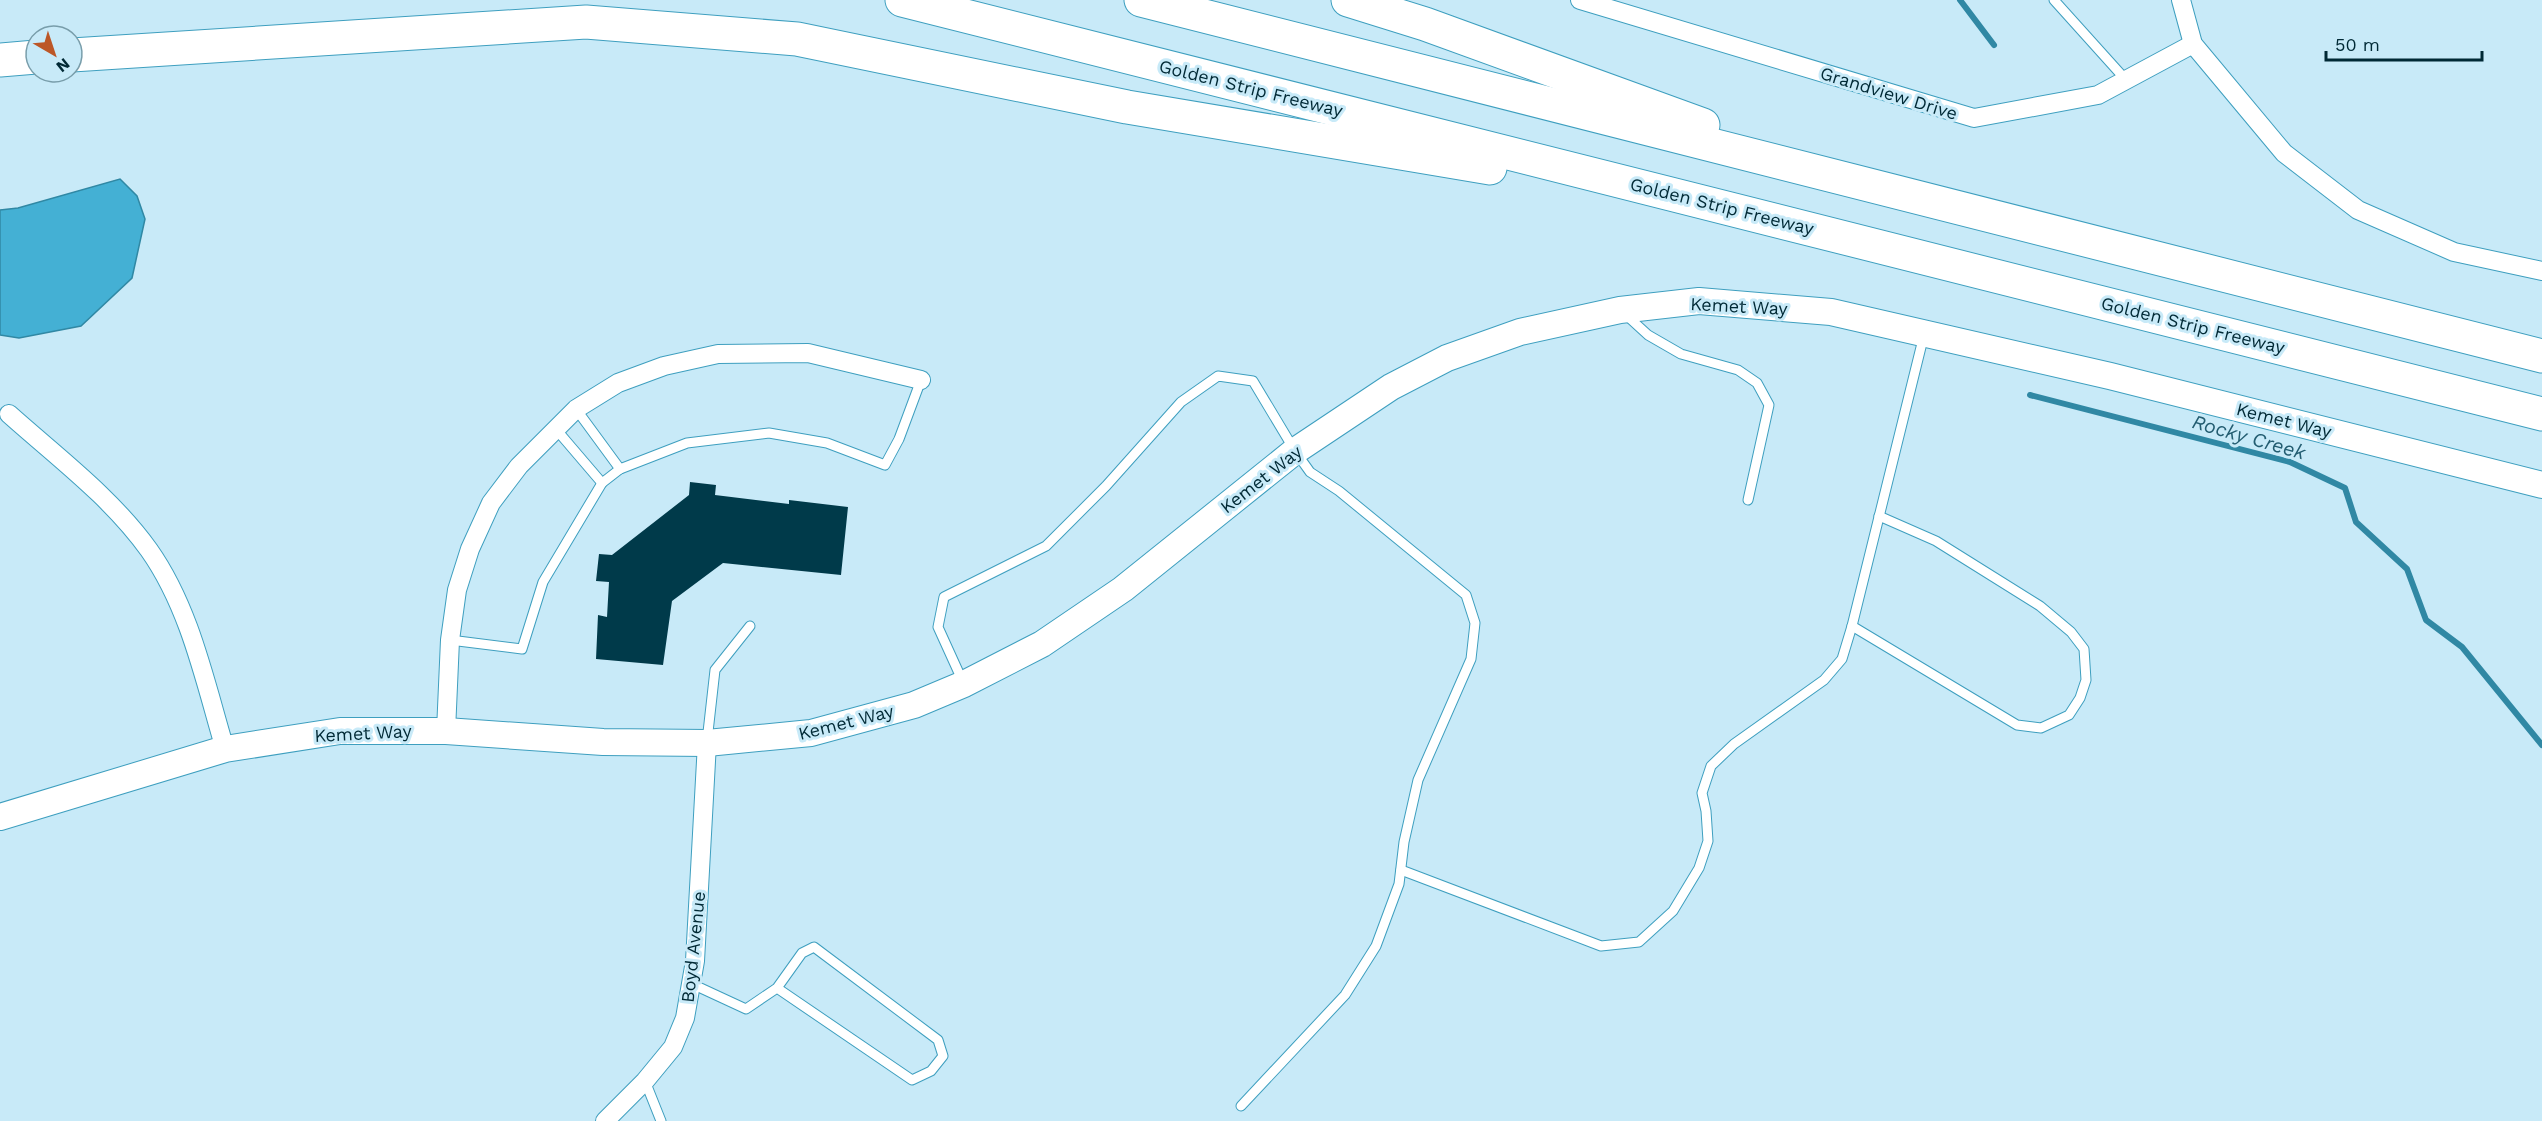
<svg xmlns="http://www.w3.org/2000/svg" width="2542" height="1121" font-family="'Work Sans',sans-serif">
  <rect width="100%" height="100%" fill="#c8eaf8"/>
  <!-- water -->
  <polygon fill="#44b0d4" stroke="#3088a4" stroke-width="1.5" points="120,179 137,196 145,219 132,278 81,326 19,338 0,335 0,210 18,208"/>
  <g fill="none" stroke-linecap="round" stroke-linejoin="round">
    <!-- stream -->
    <g stroke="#3088a4" stroke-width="6">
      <polyline points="1960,0 1994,45"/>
      <polyline points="2030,395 2290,462 2345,488 2356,522 2407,569 2426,620 2462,647 2542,745"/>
    </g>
  </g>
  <!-- building -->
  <polygon fill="#003a4a" points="690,482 716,485 715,495 789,504 789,500 848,507 841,575 723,563 672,601 663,665 596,659 598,615 607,617 609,582 596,581 599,554 612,555 689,495"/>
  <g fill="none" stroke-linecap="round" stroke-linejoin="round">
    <defs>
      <g id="lane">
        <polyline points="2054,0 2126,80"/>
        <polyline points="1624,313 1648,335 1681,354 1738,370 1757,383 1769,405 1748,500"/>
        <polyline points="576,409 620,469"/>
        <polyline points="555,428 602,483"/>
        <polyline points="1852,626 2017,725 2041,728 2069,715 2080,698 2086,680 2084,649 2071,632 2040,606 1936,541 1879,516"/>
        <polyline points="450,640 522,649 543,582 602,483 620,469 687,443 769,433 827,443 885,465 899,439 921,380"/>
        <polyline points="963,682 938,627 944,597 1046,546 1106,486 1181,402 1218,376 1253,381 1295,451 1310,472 1339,491 1466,595 1475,623 1471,659 1418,780 1404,842 1399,884 1376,946 1345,995 1241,1106"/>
        <polyline points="707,741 715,670 750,626"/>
        <polyline points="1401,870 1601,946 1639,942 1673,911 1699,868 1708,841 1706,811 1702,793 1711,766 1734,744 1824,680 1842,659 1852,626 1924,335"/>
        <polyline points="692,984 746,1009 777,988 912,1080 931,1071 943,1056 938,1040 814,947 802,953 777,988"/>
        <polyline points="645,1081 661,1121"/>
      </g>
      <g id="street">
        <polyline points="1580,0 1974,118 2098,95 2193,44"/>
        <polyline points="2181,0 2193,44 2284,153 2358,210 2454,252 2542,271"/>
        <path d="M9,414C57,457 111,497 149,550C190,608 205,682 225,749"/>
        <polyline points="446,731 450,640 457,590 470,549 491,503 519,466 576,409 618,383 664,366 718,354 808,353 921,380"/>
        <polyline points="605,1121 645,1081 673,1047 685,1018 695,961 707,743"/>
      </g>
      <polyline id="secondary" points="0,817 225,749 340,731 446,731 603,742 707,743 811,733 914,705 964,684 1042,644 1123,589 1295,451 1391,387 1447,358 1520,332 1620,310 1699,301 1831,312 2110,376 2542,485"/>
      <g id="highway">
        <polyline points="902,0 2542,414"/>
        <polyline points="1141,0 2542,356"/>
        <polyline points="1348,0 1425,24 1703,125"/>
        <polyline points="72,55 586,22 797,39 1127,107 1490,168"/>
        <polyline points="0,60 36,57"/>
      </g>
    </defs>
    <!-- lane casing -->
    <use href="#lane" stroke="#3e9fbf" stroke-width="11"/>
    <!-- street casing -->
    <use href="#street" stroke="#3e9fbf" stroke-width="20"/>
    <!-- secondary casing -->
    <use href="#secondary" stroke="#3e9fbf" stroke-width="28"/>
    <!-- highway casing -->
    <use href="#highway" stroke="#3e9fbf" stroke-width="35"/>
    <!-- lane -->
    <use href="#lane" stroke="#fff" stroke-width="9"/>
    <!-- street -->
    <use href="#street" stroke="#fff" stroke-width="18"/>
    <!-- secondary -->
    <use href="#secondary" stroke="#fff" stroke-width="26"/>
    <!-- highway -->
    <use href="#highway" stroke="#fff" stroke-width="33"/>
  </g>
  <g text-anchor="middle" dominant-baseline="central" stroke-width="6" stroke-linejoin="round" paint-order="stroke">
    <!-- street labels -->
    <g font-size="18" fill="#002935" stroke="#c8eaf8">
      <text transform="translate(1251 88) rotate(14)">Golden Strip Freeway</text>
      <text transform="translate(1889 93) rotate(17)">Grandview Drive</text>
      <text transform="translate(1722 206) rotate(14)">Golden Strip Freeway</text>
      <text transform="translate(1739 306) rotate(3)">Kemet Way</text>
      <text transform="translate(2193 325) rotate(14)">Golden Strip Freeway</text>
      <text transform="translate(2284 420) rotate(14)">Kemet Way</text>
      <text transform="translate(1261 479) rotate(-38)">Kemet Way</text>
      <text transform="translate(846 722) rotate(-14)">Kemet Way</text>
      <text transform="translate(363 733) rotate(-3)">Kemet Way</text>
      <text transform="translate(693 947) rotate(-84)">Boyd Avenue</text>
    </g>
    <!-- water labels -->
    <g font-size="20" font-style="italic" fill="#235d71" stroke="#c8eaf8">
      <text transform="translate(2249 437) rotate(16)">Rocky Creek</text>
    </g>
  </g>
  <!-- north arrow -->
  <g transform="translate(54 54) rotate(141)"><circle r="28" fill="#c8eaf8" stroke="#789daa" stroke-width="1.5"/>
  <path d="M0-4.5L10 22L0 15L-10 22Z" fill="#bc5727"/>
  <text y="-9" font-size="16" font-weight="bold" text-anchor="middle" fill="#002935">N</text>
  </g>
  <!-- scale -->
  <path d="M2326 51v9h156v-9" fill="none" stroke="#002935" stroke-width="3"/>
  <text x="2335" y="51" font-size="18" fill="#002935" stroke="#c8eaf8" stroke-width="4.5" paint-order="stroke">50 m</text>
</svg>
